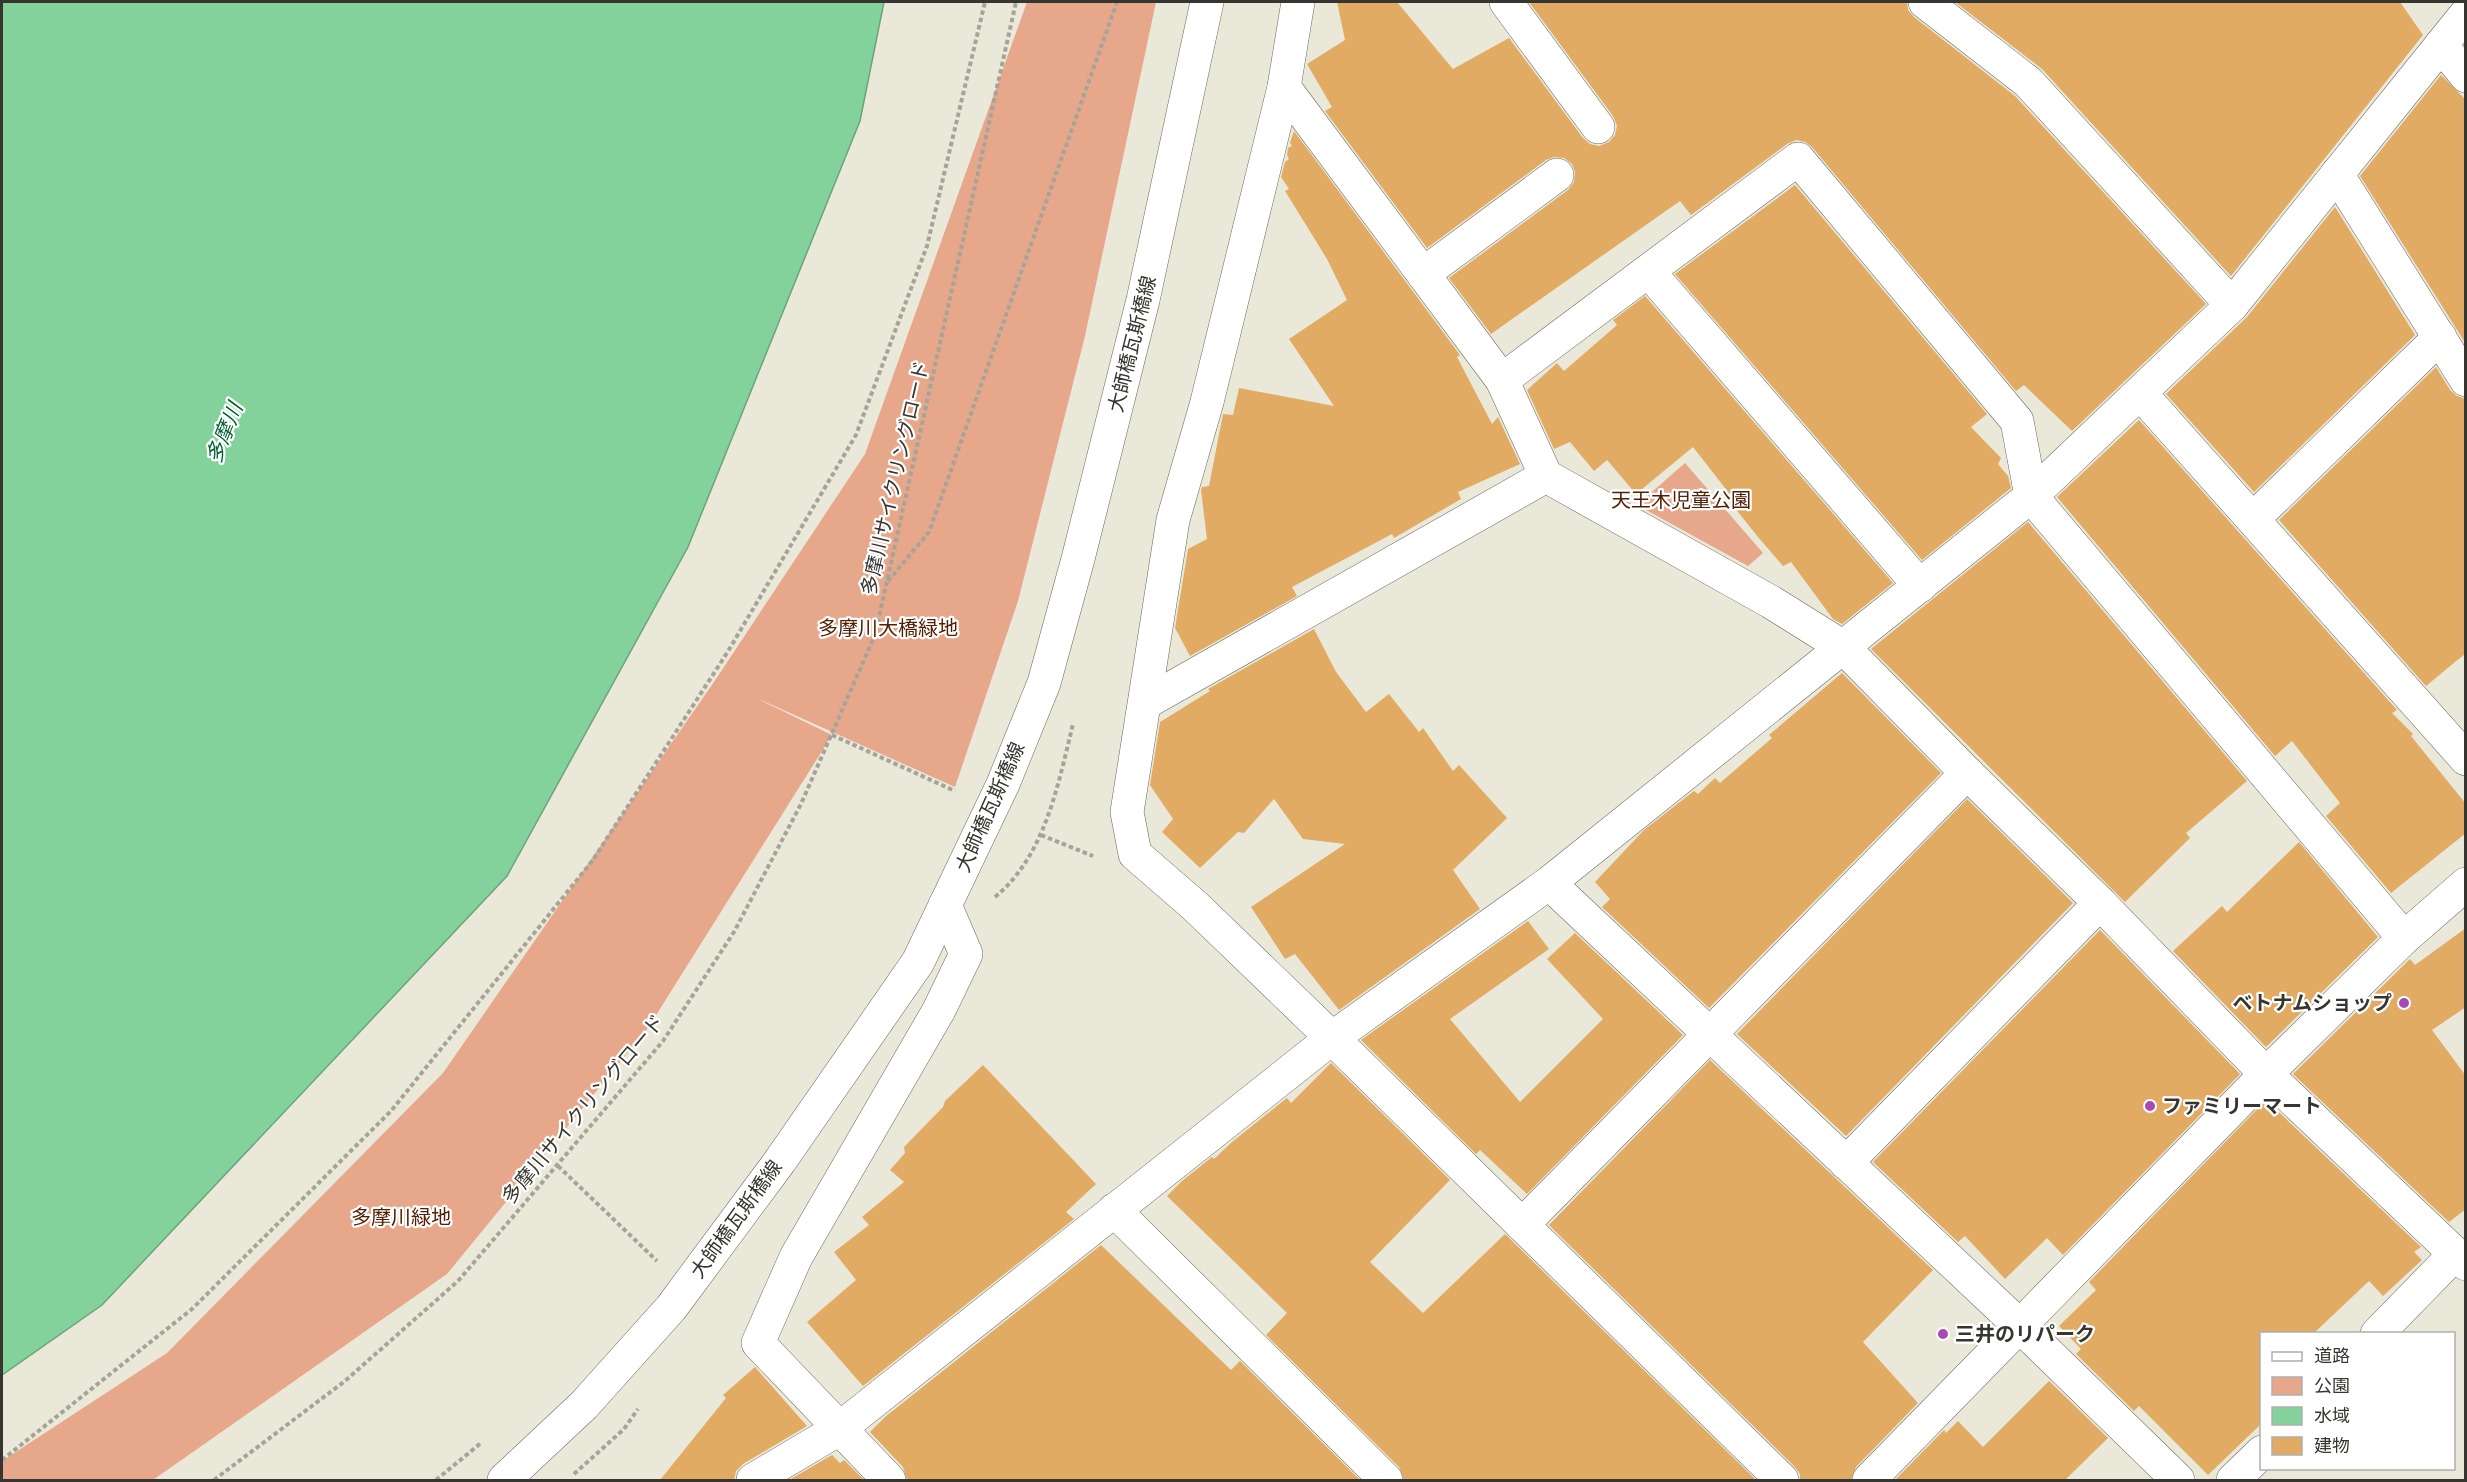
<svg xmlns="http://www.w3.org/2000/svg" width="2467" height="1482" font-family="Cabin,'Noto Sans JP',sans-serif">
  <rect width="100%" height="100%" fill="#eae8d9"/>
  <!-- green -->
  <g fill="#e7a78a">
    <polygon points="1027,2 1156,2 1085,336 1018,601 955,787 752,696 832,735 648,1028 447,1274 153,1480 2,1480 2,1461 167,1353 443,1073 716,679 865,454"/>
    <polygon points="1685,463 1763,553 1748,566 1637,505"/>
  </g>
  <!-- water -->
  <polygon fill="#83d29c" stroke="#6ca37b" stroke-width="1.5" points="2,2 884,2 860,121 688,547 507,876 102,1305 2,1375"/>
  <!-- building -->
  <g fill="#e2ab64">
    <polygon points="1337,2 1397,2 1453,69 1509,38 1583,138 1590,144 1599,146 1609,142 1615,135 1617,126 1613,116 1529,2 1907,2 1908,10 1914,17 2015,96 2206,304 2072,431 2024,385 2016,391 1812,147 1805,142 1796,140 1787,144 1691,215 1680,201 1491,334 1449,278 1568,190 1574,182 1575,172 1572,164 1564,158 1554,157 1546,160 1427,248 1325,111 1332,107 1307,64 1345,40"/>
    <polygon points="1955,2 2400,2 2423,35 2231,276 2042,69"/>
    <polygon points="2441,75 2466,100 2466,344 2360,176"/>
    <polygon points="1294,131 1460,355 1457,357 1492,424 1498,417 1520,464 1458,492 1461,499 1394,538 1392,534 1292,587 1297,596 1190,656 1175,628 1188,549 1207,539 1201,490 1202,487 1209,486 1223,414 1233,415 1239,388 1334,406 1289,339 1347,300 1327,259 1285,191 1289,189 1281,177 1285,162 1289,159 1287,155 1288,148 1292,146 1290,143"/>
    <polygon points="1795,185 1987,414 1971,427 2001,458 1998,464 2008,476 2011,488 1922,560 1675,274"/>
    <polygon points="2335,207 2415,335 2254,492 2166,394 2247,317"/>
    <polygon points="1645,296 1893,583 1842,624 1833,619 1791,562 1783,566 1758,537 1730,502 1732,497 1693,447 1636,494 1607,460 1594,471 1570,442 1554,449 1527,390 1557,363 1564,371 1617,325 1613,320"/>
    <polygon points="2436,367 2450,390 2457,396 2466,399 2466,653 2426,686 2279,520"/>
    <polygon points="2139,420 2397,710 2392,713 2413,734 2411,736 2466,804 2466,833 2391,893 2326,816 2340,803 2292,741 2275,756 2057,497"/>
    <polygon points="2028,522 2247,781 2186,833 2190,838 2125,902 1871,649"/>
    <polygon points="1314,629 1336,672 1366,712 1389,694 1419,732 1423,728 1453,771 1459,765 1507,818 1453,870 1480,909 1339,1010 1295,954 1285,959 1251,907 1345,844 1303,839 1274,799 1244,833 1238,832 1200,868 1162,832 1173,819 1150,785 1160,722 1210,691 1208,689"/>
    <polygon points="1842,673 1941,773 1709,1008 1602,907 1610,899 1595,882 1644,830 1694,791 1698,794 1715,778 1720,783 1772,738 1769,735"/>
    <polygon points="1967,799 2073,903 1846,1136 1737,1034"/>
    <polygon points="2299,842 2378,937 2266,1047 2173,951 2222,906 2227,912"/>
    <polygon points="1528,921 1549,949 1450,1019 1520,1102 1603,1019 1547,959 1575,933 1683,1035 1527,1194 1480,1150 1476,1154 1361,1040"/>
    <polygon points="2466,928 2466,1007 2432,1030 2466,1076 2466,1209 2449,1222 2293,1074 2410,959 2415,965"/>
    <polygon points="2100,930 2240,1074 2063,1255 2047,1238 2005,1279 1965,1236 1958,1242 1873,1162"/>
    <polygon points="1710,1060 1933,1270 1863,1342 1918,1403 1856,1467 1851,1480 1800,1480 1800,1474 1795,1467 1549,1225"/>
    <polygon points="1331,1063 1450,1180 1370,1262 1423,1313 1505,1234 1756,1480 1404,1480 1399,1467 1266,1335 1287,1313 1167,1196 1182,1181 1212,1157 1214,1159 1232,1142 1287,1098 1291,1103"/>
    <polygon points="983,1065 1096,1184 1066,1212 1074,1219 863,1386 807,1322 856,1280 834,1252 869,1225 862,1217 904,1182 890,1170 905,1153 904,1147 943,1107 945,1101"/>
    <polygon points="2266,1100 2421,1247 2414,1252 2422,1260 2383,1296 2369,1281 2313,1334 2262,1334 2262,1423 2208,1475 2139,1406 2134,1411 2076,1354 2081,1349 2059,1326 2096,1290 2089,1282"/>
    <polygon points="1101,1245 1231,1370 1240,1361 1360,1480 907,1480 903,1467 870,1432 885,1417"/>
    <polygon points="755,1367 807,1426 743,1464 736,1471 734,1480 660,1480 726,1398 723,1395"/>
    <polygon points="2049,1381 2108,1438 2065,1480 1895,1480 1944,1430 1946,1433 1958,1421 1983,1447"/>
    <polygon points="832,1455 840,1463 844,1460 864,1480 789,1480"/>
  </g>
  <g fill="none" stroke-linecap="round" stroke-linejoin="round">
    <defs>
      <g id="minor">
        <polyline points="1298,2 1284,87 1207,402 1173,520 1127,812 1135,854 1195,906 1332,1038 1782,1480"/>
        <polyline points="1506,2 1598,127"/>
        <polyline points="1925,2 2028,82 2232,305"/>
        <polyline points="2441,45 2466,76"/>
        <polyline points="1284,87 1502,380 1546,476 1771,602 1843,647 1967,773 2100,903 2266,1074 2466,1264"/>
        <polyline points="2337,174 2466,380"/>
        <polyline points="1649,272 1920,586"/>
        <polyline points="1423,274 1557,175"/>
        <polyline points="1502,380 1798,159 2017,421 2031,496 2404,938"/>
        <polyline points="2140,393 2466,759"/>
        <polyline points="2253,519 2440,337"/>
        <polyline points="1145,703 1546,476"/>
        <polyline points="1549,883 2020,1326 2178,1480"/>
        <polyline points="1846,1163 2100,903"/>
        <polyline points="1114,1210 1386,1480"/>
        <polyline points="1522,1225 1967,773"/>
        <polyline points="2377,1334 2455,1254"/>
        <polyline points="504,1480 584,1405 671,1308 780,1161 918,962 1003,784 1044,683 1078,559 1143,300 1207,2"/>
        <polyline points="753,1480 839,1429 1332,1038 1549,883 2031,496 2232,305 2466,14"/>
        <polyline points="889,1480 758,1343 796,1257 939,1010 966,954 945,905"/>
        <polyline points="1869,1480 2266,1074 2404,938 2466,884"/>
        <polyline points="2233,1480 2262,1452"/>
      </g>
    </defs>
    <!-- minor casing -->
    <use href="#minor" stroke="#6a685b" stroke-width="34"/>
    <!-- path -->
    <g stroke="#a6a499" stroke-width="4" stroke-dasharray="4.5 3" stroke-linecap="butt">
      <polyline points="888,581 929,532 1117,2"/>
      <polyline points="832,735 955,791"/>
      <polyline points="1041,835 1093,856"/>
      <path d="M995,897C1045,856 1058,785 1073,724"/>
      <polyline points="558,1166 657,1261"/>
      <polyline points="2,1460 192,1309 391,1111 593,860 727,653 856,435 927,246 985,2"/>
      <polyline points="574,1474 624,1429 638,1409"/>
      <polyline points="214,1480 345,1381 458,1281 663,1041 734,932 801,804 875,635 1016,2"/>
      <polyline points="436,1480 481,1443"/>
    </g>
    <!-- minor -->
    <use href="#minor" stroke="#fff" stroke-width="33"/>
  </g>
  <!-- markers -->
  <g fill="#a94ab3" stroke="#fff" stroke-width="2">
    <circle cx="2404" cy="1003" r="6"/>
    <circle cx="2150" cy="1106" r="6"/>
    <circle cx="1943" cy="1334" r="6"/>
  </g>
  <g text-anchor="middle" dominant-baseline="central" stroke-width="4.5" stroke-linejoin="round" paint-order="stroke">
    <!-- street labels -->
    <g font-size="20" fill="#36352f" stroke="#fff">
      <text transform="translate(1132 344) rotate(-76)">大師橋瓦斯橋線</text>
      <text transform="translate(895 478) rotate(-77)">多摩川サイクリングロード</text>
      <text transform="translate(990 807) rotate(-66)">大師橋瓦斯橋線</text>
      <text transform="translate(583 1109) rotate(-50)">多摩川サイクリングロード</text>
      <text transform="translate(736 1219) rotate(-54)">大師橋瓦斯橋線</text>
    </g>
    <!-- park labels -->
    <g font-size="20" fill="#522004" stroke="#fff">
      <text x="1681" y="500">天王木児童公園</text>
      <text x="888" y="628">多摩川大橋緑地</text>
      <text x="401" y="1217">多摩川緑地</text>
    </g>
    <!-- poi labels -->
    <g font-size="20" font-weight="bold" fill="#36352f" stroke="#fff" text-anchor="start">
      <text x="2392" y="1003" text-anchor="end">ベトナムショップ</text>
      <text x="2162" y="1106">ファミリーマート</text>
      <text x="1955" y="1334">三井のリパーク</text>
    </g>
    <!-- water labels -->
    <g font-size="21" font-style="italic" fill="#006232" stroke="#fff">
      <text transform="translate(224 433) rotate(-68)">多摩川</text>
    </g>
  </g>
  <!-- border -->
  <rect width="2467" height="1482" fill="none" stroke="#36352f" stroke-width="6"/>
  <!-- legend -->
  <rect x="2260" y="1332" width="195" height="138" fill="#ffffff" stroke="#afaeac" stroke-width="1.5"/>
  <rect x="2272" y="1352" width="30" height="9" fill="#ffffff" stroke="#afaeac" stroke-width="1.5"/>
  <text x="2314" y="1362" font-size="18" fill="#36352f">道路</text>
  <rect x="2272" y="1377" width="30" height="18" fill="#e7a78a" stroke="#afaeac" stroke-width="1.5"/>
  <text x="2314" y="1392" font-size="18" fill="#36352f">公園</text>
  <rect x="2272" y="1407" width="30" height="18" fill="#83d29c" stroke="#afaeac" stroke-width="1.5"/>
  <text x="2314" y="1422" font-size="18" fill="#36352f">水域</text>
  <rect x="2272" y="1437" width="30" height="18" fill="#e2ab64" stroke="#afaeac" stroke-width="1.5"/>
  <text x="2314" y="1452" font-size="18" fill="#36352f">建物</text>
</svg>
